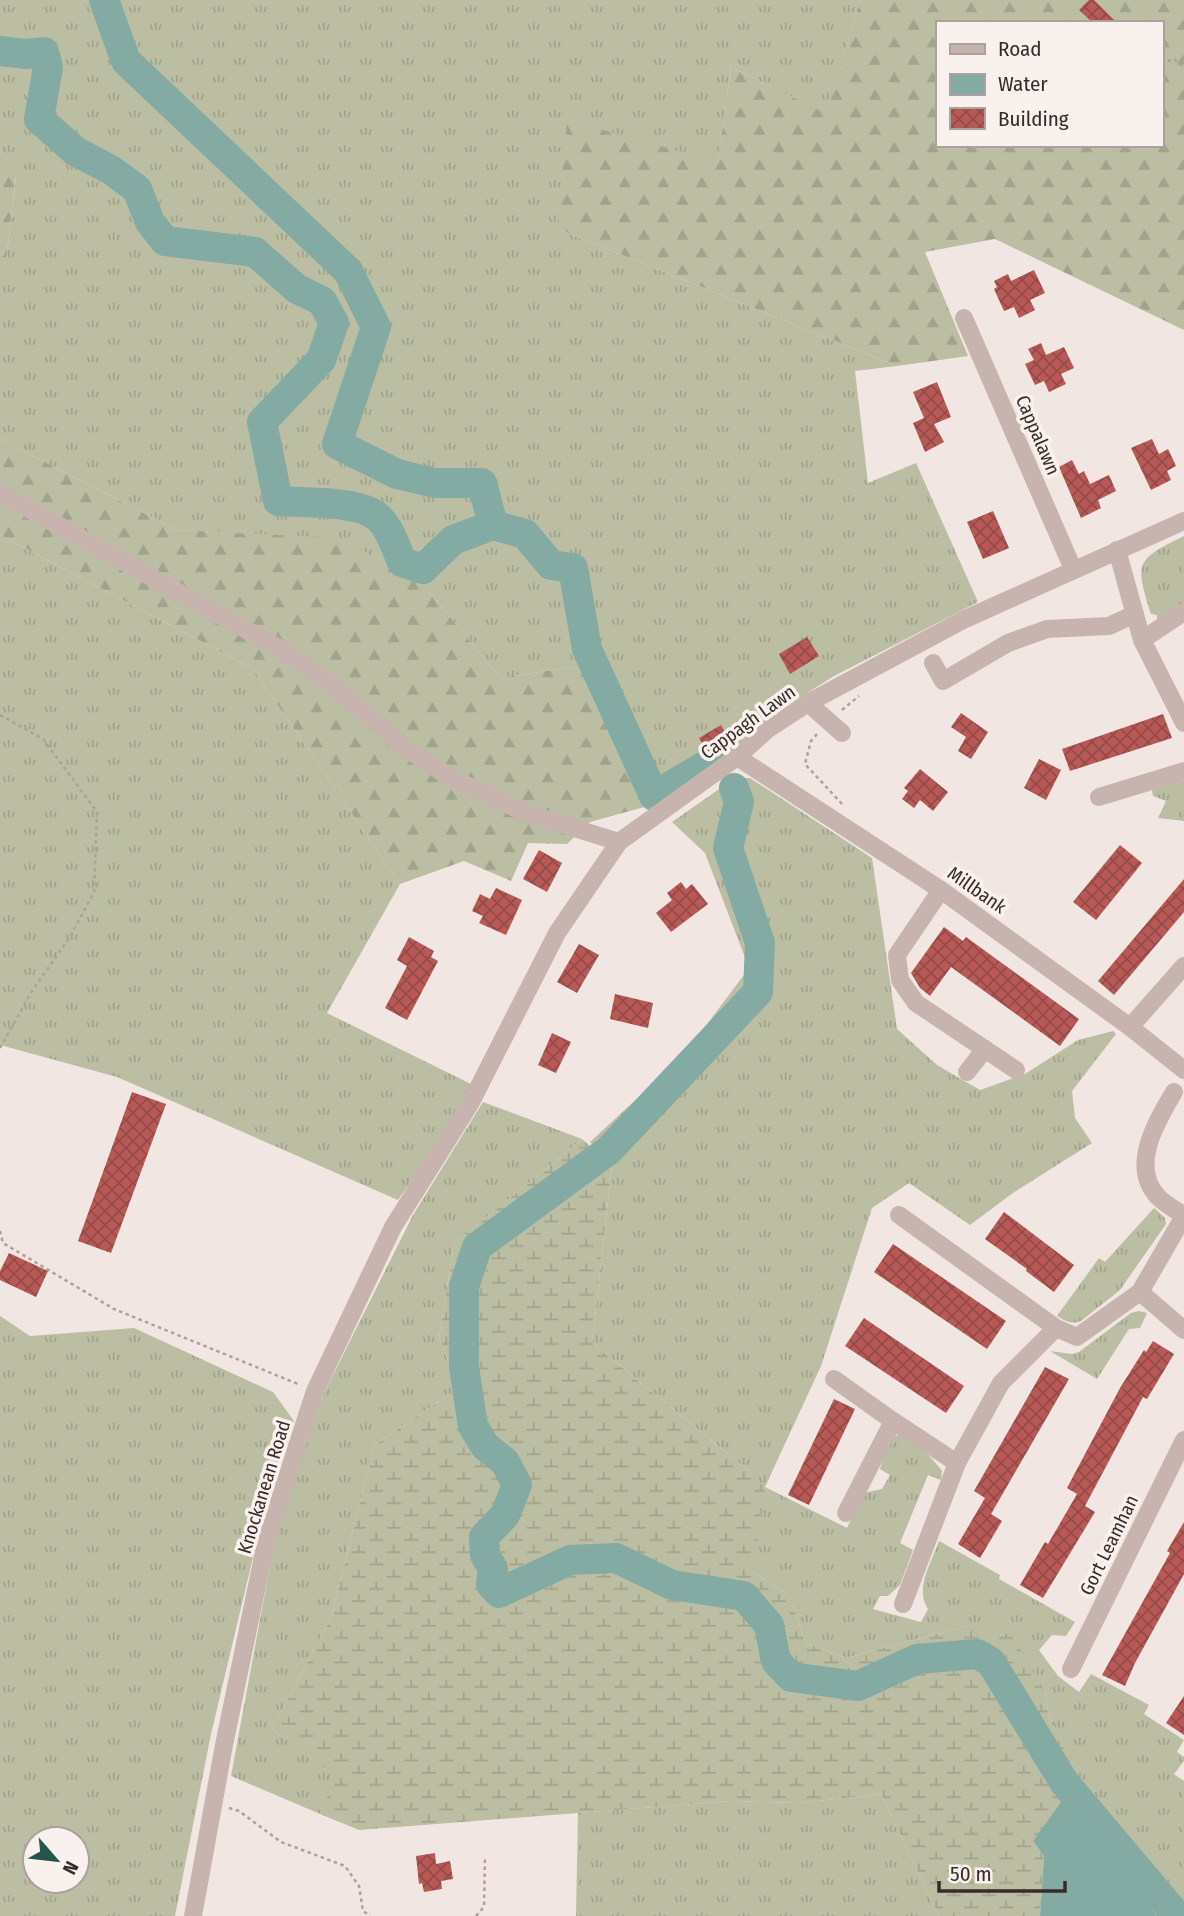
<svg xmlns="http://www.w3.org/2000/svg" width="1184" height="1916" font-family="'Fira Sans Condensed',sans-serif">
  <defs>
    <pattern id="grass-tufts" width="24" height="20" patternUnits="userSpaceOnUse" patternTransform="scale(1.75)"><rect width="24" height="20" fill="#bbbea2"/><path d="M3 7l-1-3M5 7V3M7 7l1-3M15 17l-1-3M17 17v-4M19 17l1-3" fill="none" stroke="#a1a38c"/></pattern>
    <pattern id="forest-firs" width="22" height="20" patternUnits="userSpaceOnUse" patternTransform="scale(1.75)"><rect width="22" height="20" fill="#bbbea2"/><path d="M5 1l3.5 6h-7zM16 11l3.5 6h-7z" fill="#a1a38c"/></pattern>
    <pattern id="wetland-marsh" width="20" height="14" patternUnits="userSpaceOnUse" patternTransform="scale(1.75)"><rect width="20" height="14" fill="#bbbea2"/><path d="M1 5h8M5 5V1M11 12h8M15 12V8" fill="none" stroke="#a1a38c"/></pattern>
    <pattern id="building-cross-hatch" width="8" height="8" patternUnits="userSpaceOnUse" patternTransform="scale(1.75)"><rect width="8" height="8" fill="#b85957"/><path d="M0 0l8 8M0 8l8-8" fill="none" stroke="#964a48"/></pattern>
  </defs>
  <rect width="100%" height="100%" fill="#f1e6e1"/>
  <!-- grass -->
  <g fill="url(#grass-tufts)" fill-rule="evenodd">
    <polygon points="0,0 860,0 827,115 731,67 718,163 558,229 897,366 855,371 868,483 916,463 978,602 834,676 769,717 714,768 648,806 584,670 572,667 500,678 419,579 338,539 177,530 0,439 0,268 6,261 16,177 0,150"/>
    <polygon points="0,535 253,669 400,884 327,1013 471,1084 434,1149 398,1200 117,1077 0,1045"/>
    <path d="M1184,536V605L1157,620V615L1151,614C1135,562 1135,560 1184,536Z"/>
    <path d="M735,778H750L872,858L897,1029L937,1065L980,1090L1025,1074L1078,1040L1113,1031L1116,1034L1072,1091L1075,1118L1092,1143L1013,1193L970,1225L909,1183L872,1208L821,1366L765,1487L847,1528L863,1493L882,1489L890,1475L880,1469L889,1439L898,1435C916,1442 931,1456 942,1471L941,1480L928,1475L900,1543L913,1550L900,1585L888,1596H880L873,1609L921,1622L928,1609C914,1589 932,1561 939,1541L1000,1575L999,1579L1075,1622L1066,1636L1052,1635L1039,1650L1058,1676L1079,1692L1091,1674L1149,1705L1144,1714L1184,1740L1177,1752L1184,1757V1761L1174,1774L1184,1781V1916H1157L1064,1798L1078,1780L1048,1712L1045,1692L967,1626L846,1658L806,1643L789,1595L753,1572L749,1471L592,1343L612,1165L590,1142L684,1055L749,968L705,853L672,822Z"/>
    <polygon points="1184,781 1184,821 1158,818 1166,801 1153,796 1152,791 1157,785"/>
    <polygon points="483,1102 582,1139 454,1244 439,1338 459,1388 374,1445 331,1618 272,1729 337,1776 320,1814 231,1776 275,1539 323,1395 413,1215"/>
    <path d="M1154,1208L1165,1218L1166,1224L1120,1290L1081,1321C1071,1325 1066,1321 1057,1316L1099,1258L1105,1262Z"/>
    <polygon points="1139,1311 1147,1313 1140,1328 1129,1329 1097,1379 1050,1351 1072,1354 1079,1352 1131,1313"/>
    <path d="M0,1316L30,1336L134,1328L273,1392L294,1421L272,1477L211,1734L175,1916H0ZM35,1839H77V1881H35Z"/>
    <polygon points="881,1794 939,1916 576,1916 578,1813 731,1801 799,1803"/>
  </g>
  <!-- forest -->
  <g fill="url(#forest-firs)" fill-rule="evenodd">
    <path d="M860,0H1184V330L995,239L925,252L968,356L897,366L558,229L567,120L718,162L731,67L827,114ZM937,23H1161V145H937Z"/>
    <polygon points="0,150 16,176 6,261 0,268"/>
    <polygon points="0,439 177,530 338,538 419,579 500,678 572,667 584,670 648,806 590,822 567,844 528,843 511,881 464,861 400,884 253,669 0,535"/>
  </g>
  <!-- wetland -->
  <polygon fill="url(#wetland-marsh)" points="582,1139 612,1165 592,1343 749,1471 765,1488 753,1572 789,1595 806,1643 846,1658 967,1626 1012,1635 1045,1692 1048,1712 1079,1780 1033,1841 1044,1856 1040,1916 939,1916 881,1794 799,1803 731,1801 359,1830 320,1814 336,1776 272,1729 331,1618 374,1445 459,1388 439,1338 454,1244"/>
  <!-- water -->
  <polygon fill="#83aba3" points="1064,1798 1157,1916 1040,1916 1044,1856 1033,1841"/>
  <g fill="none" stroke-linecap="round" stroke-linejoin="round">
    <!-- river -->
    <g stroke="#83aba3" stroke-width="30">
      <polyline points="104,0 126,61 348,271 376,327 337,444 397,474 435,483 482,483 493,525"/>
      <path d="M0,51L26,54L44,52L48,67L39,119L75,151L111,170L137,189L150,222L165,241L255,252L297,289L322,301L334,323L321,360L262,422L278,501C305,503 346,501 370,512C388,520 395,546 402,562L423,569L453,540L493,525L525,534L551,565L573,568L587,649L654,796L715,760"/>
      <polyline points="734,788 739,802 728,848 760,943 758,992 609,1150 477,1247 464,1287 464,1367 473,1426 485,1446 505,1462 517,1485 505,1515 484,1537 485,1555 493,1569 491,1584 499,1593 570,1560 616,1558 672,1585 744,1596 769,1625 776,1661 791,1677 858,1686 917,1659 977,1654 991,1662 1064,1782 1177,1916"/>
    </g>
  </g>
  <!-- building -->
  <g fill="url(#building-cross-hatch)">
    <polygon points="1089,0 1094,0 1117,23 1093,23 1079,10"/>
    <polygon points="1034,270 1045,293 1030,300 1035,310 1019,318 1014,307 1004,311 994,289 997,287 994,281 1008,274 1011,281"/>
    <polygon points="1041,343 1046,355 1064,347 1074,368 1061,374 1066,384 1049,392 1044,381 1035,385 1025,364 1034,360 1028,349"/>
    <polygon points="937,382 951,417 934,424 944,442 925,452 913,423 924,418 913,392"/>
    <polygon points="1152,439 1159,454 1168,449 1176,466 1167,471 1171,480 1151,490 1131,448"/>
    <polygon points="1072,460 1079,474 1084,471 1090,484 1109,475 1116,491 1098,500 1101,508 1081,518 1059,467"/>
    <polygon points="993,511 1009,548 983,559 967,522"/>
    <polygon points="807,637 819,656 790,674 779,654"/>
    <polygon points="961,713 988,732 971,759 958,751 966,737 951,727"/>
    <polygon points="1163,714 1172,738 1070,771 1062,749"/>
    <polygon points="721,725 729,739 707,752 699,738"/>
    <polygon points="1039,759 1061,770 1046,800 1024,788"/>
    <polygon points="920,769 948,792 933,811 920,800 914,808 902,799 908,791 904,788"/>
    <polygon points="1120,845 1142,863 1096,920 1073,902"/>
    <polygon points="539,850 562,863 547,892 523,879"/>
    <polygon points="1184,879 1184,912 1114,995 1098,981"/>
    <polygon points="681,882 686,889 692,884 708,904 671,932 656,913 672,900 667,893"/>
    <polygon points="496,888 522,900 506,935 479,923 483,916 472,911 480,894 490,899"/>
    <polygon points="944,927 963,941 966,937 1079,1019 1060,1046 951,967 930,996 920,988 911,973"/>
    <polygon points="409,937 434,951 431,957 438,961 407,1020 385,1008 407,966 397,960"/>
    <polygon points="579,944 599,955 577,993 557,982"/>
    <polygon points="615,994 653,1003 648,1028 610,1019"/>
    <polygon points="552,1033 571,1042 556,1073 538,1065"/>
    <polygon points="132,1092 166,1104 111,1253 78,1241"/>
    <polygon points="1004,1212 1074,1265 1054,1292 1026,1271 1027,1269 985,1239"/>
    <polygon points="893,1244 1006,1321 987,1349 874,1272"/>
    <polygon points="9,1253 48,1271 36,1297 0,1280 0,1271"/>
    <polygon points="864,1318 964,1386 946,1413 845,1346"/>
    <polygon points="1153,1341 1174,1354 1147,1399 1143,1397 1085,1506 1095,1512 1043,1598 1020,1585 1045,1542 1048,1544 1077,1494 1067,1488 1120,1388 1144,1350 1146,1352"/>
    <polygon points="1045,1367 1069,1379 991,1514 1002,1521 980,1558 958,1544 985,1498 974,1491"/>
    <polygon points="834,1399 855,1409 809,1505 788,1495"/>
    <polygon points="1184,1522 1184,1574 1135,1663 1125,1686 1102,1675 1170,1553 1167,1551"/>
    <polygon points="1184,1696 1184,1735 1166,1723"/>
    <polygon points="435,1853 436,1864 450,1861 453,1879 441,1881 442,1889 424,1892 422,1883 419,1884 416,1856"/>
  </g>
  <g fill="none" stroke-linecap="round" stroke-linejoin="round">
    <!-- path -->
    <g stroke="#b39e98" stroke-width="2.5" stroke-dasharray="3.5 3.5" stroke-linecap="butt">
      <polyline points="1161,63 1174,59 1184,67"/>
      <polyline points="842,710 859,696"/>
      <polyline points="0,715 43,739 97,812 94,892 70,937 32,991 0,1048"/>
      <polyline points="817,734 811,741 805,764 842,804"/>
      <polyline points="0,1231 3,1243 114,1309 298,1384"/>
      <polyline points="229,1808 239,1811 281,1842 345,1866 359,1886 363,1911 370,1916"/>
      <polyline points="476,1916 484,1907 485,1856"/>
    </g>
    <!-- minor -->
    <g stroke="#c8b4ae" stroke-width="18">
      <polyline points="964,318 1073,569"/>
      <polyline points="0,493 279,648 342,692 402,746 453,779 526,813 619,842"/>
      <polyline points="1117,550 1142,640 1184,723"/>
      <polyline points="1142,640 1184,612"/>
      <polyline points="933,663 943,681 1008,643 1047,629 1109,626 1135,614"/>
      <polyline points="808,703 842,733"/>
      <polyline points="737,757 941,890 1130,1027 1184,1070"/>
      <polyline points="1099,797 1184,771"/>
      <polyline points="941,890 897,955 900,980 916,1003 1016,1070"/>
      <polyline points="1130,1027 1184,966"/>
      <polyline points="967,1072 985,1049"/>
      <path d="M1174,1092C1157,1121 1129,1166 1158,1197C1165,1204 1176,1210 1184,1216"/>
      <polyline points="899,1215 1056,1328"/>
      <polyline points="1140,1292 1184,1330"/>
      <polyline points="834,1379 893,1421"/>
      <polyline points="846,1513 893,1421 957,1463"/>
      <polyline points="903,1604 957,1463 1001,1383 1056,1328 1077,1337 1140,1292 1180,1223 1184,1221"/>
      <polyline points="1071,1669 1184,1440"/>
      <polyline points="193,1916 224,1745 266,1542 315,1391 393,1227 470,1104 557,933 619,842 737,757 768,729 808,703 963,620 1184,521"/>
    </g>
  </g>
  <g text-anchor="middle" dominant-baseline="central" stroke-width="7" stroke-linejoin="round" paint-order="stroke">
    <!-- street labels -->
    <g font-size="19" fill="#372c2b" stroke="#f9f1ed">
      <text transform="translate(1038 435) rotate(67)">Cappalawn</text>
      <text transform="translate(748 722) rotate(-36)">Cappagh Lawn</text>
      <text transform="translate(977 890) rotate(35)">Millbank</text>
      <text transform="translate(264 1487) rotate(-73)">Knockanean Road</text>
      <text transform="translate(1109 1545) rotate(-64)">Gort Leamhan</text>
    </g>
  </g>
  <!-- legend -->
  <rect x="936" y="21" width="228" height="126" fill="#f9f1ed" stroke="#aba29f" stroke-width="2"/>
  <rect x="950" y="44" width="35" height="10" fill="#c8b4ae" stroke="#aba29f" stroke-width="2"/>
  <text x="998" y="56" font-size="21" fill="#372c2b">Road</text>
  <rect x="950" y="74" width="35" height="21" fill="#83aba3" stroke="#aba29f" stroke-width="2"/>
  <text x="998" y="91" font-size="21" fill="#372c2b">Water</text>
  <rect x="950" y="108" width="35" height="21" fill="url(#building-cross-hatch)" stroke="#aba29f" stroke-width="2"/>
  <text x="998" y="126" font-size="21" fill="#372c2b">Building</text>
  <!-- north arrow -->
  <g transform="translate(56 1860) rotate(118)"><circle r="33" fill="#f9f1ed" stroke="#aba29f" stroke-width="2"/>
  <path d="M0-5L12 26L0 18L-12 26Z" fill="#25544d"/>
  <text y="-10" font-size="19" font-weight="bold" text-anchor="middle" fill="#372c2b">N</text>
  </g>
  <!-- scale -->
  <path d="M939 1881v10h126v-10" fill="none" stroke="#372c2b" stroke-width="3.5"/>
  <text x="950" y="1881" font-size="21" fill="#372c2b" stroke="#f9f1ed" stroke-width="5" paint-order="stroke">50 m</text>
</svg>
